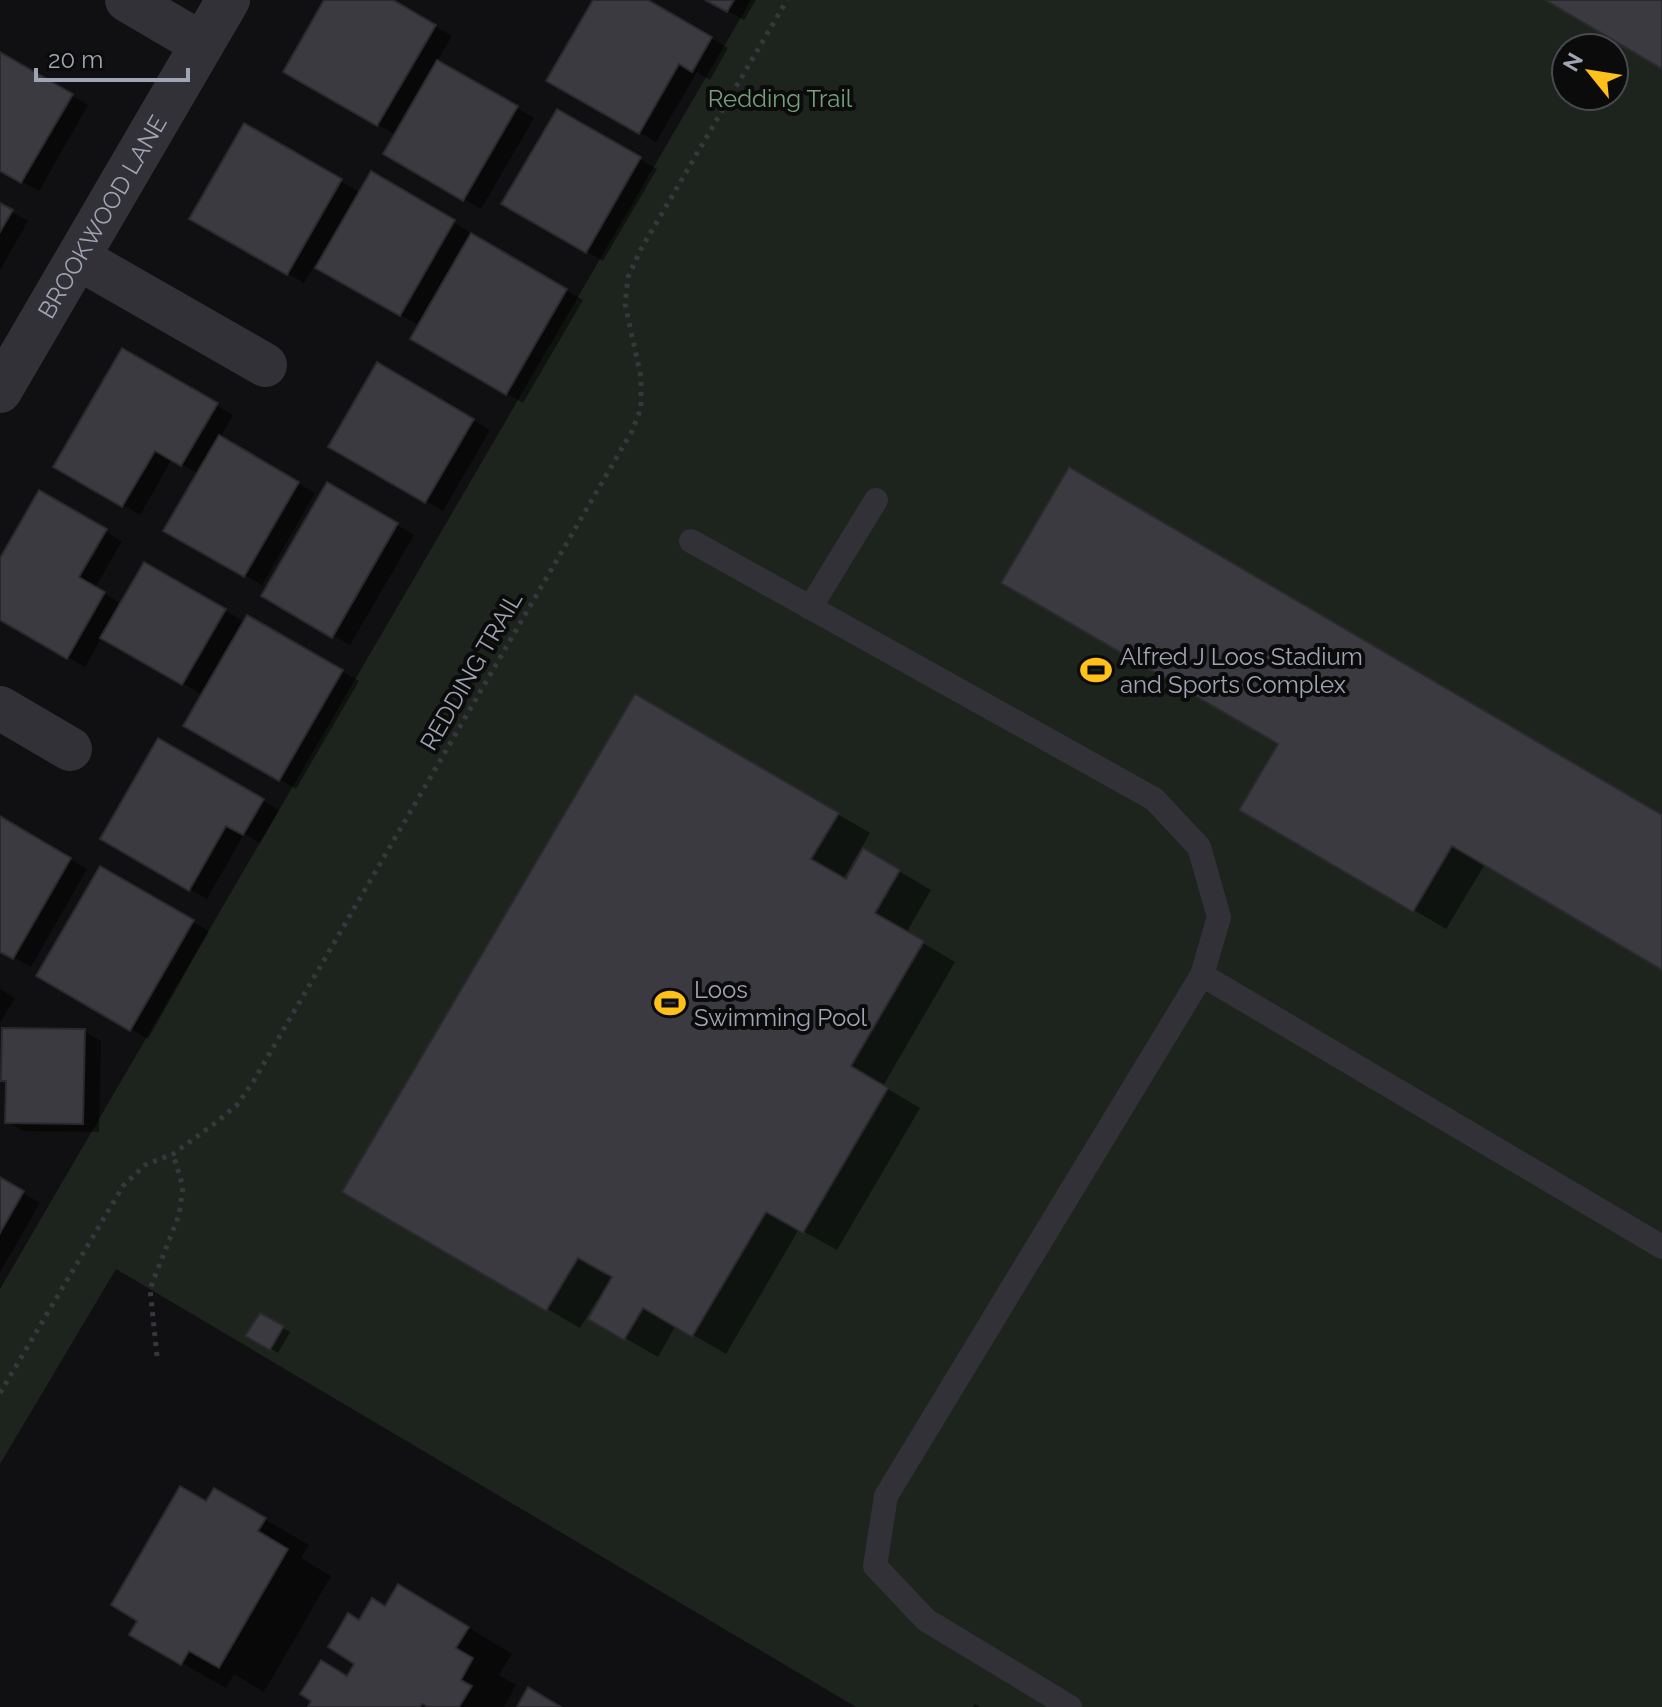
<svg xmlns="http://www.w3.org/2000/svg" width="1662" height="1707" font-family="Raleway,sans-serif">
  <rect width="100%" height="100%" fill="#101012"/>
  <!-- green -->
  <path fill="#1c241d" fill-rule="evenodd" d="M751,0H1662V1707H980L975,1704L973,1707H856L116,1269L0,1464V1289ZM1566,48H1614V96H1566Z"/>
  <!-- shadow -->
  <g fill="#0007" fill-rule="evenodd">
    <polygon points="327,0 389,0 452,36 437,62 534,118 481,209 386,153 396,135 286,71"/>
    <polygon points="595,0 644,0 728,48 710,80 697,72 656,142 549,80"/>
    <polygon points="709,0 756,0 744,20"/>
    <polygon points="1,55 88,105 39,191 0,169"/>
    <polygon points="557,111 657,169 603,261 504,204"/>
    <polygon points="245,126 361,193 372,174 583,300 523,403 412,339 420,326 315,265 304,283 192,218"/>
    <polygon points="0,205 28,221 0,270"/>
    <polygon points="122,350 233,415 220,438 315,493 262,585 166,530 199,474 172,459 140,515 55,466"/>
    <polygon points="378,365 490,430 443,511 331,446"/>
    <polygon points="327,484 414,535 350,645 263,595"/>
    <polygon points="40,493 122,541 95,588 122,604 144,564 245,622 248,617 359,681 296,789 185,725 203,695 102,637 85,667 0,618 0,562"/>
    <path d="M636,696L870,833L861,849L931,890L906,933L955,962L883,1086L920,1108L837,1250L799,1229L726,1354L676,1325L658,1357L591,1318L600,1302L597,1300L580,1328L345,1191ZM860,850L864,852L847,882L843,879Z"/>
    <polygon points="159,741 279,810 260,843 244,834 207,899 102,839"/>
    <polygon points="1242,809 1662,817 1662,967 1485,864 1446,929"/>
    <polygon points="0,819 87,869 31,967 0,949"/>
    <polygon points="101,869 209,931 148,1039 39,976"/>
    <polygon points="0,989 15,998 0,1023"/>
    <polygon points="84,1031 101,1041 99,1132 24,1131 7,1122 8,1082 3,1080"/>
    <polygon points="0,1180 40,1203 0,1272"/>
    <polygon points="261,1315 290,1332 278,1353 248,1336"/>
    <polygon points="215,1490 309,1545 301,1558 331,1576 264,1692 234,1674 226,1688 182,1663 207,1504"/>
    <polygon points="386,1608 443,1612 512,1654 499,1675 516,1685 504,1707 310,1707 348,1678 357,1663 360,1622"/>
  </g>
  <!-- building -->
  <g fill="#3a3a40" stroke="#2a2a2e" stroke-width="2">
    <polygon points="324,0 393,0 436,25 377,126 283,72"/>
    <polygon points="593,0 648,0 712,37 692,72 679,64 639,134 546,81"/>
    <polygon points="705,0 734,0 727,12"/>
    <polygon points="1545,0 1662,0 1662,69"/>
    <polygon points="0,52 73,94 21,183 0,171"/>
    <polygon points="437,60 518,106 463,201 383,154"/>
    <polygon points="557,109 641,157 586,253 501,204"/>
    <polygon points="244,123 342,179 287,275 189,219"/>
    <polygon points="371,171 455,220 400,316 315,268"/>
    <polygon points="0,203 13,210 0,232"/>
    <polygon points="471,233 567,289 506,395 410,339"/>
    <polygon points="122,348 218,403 181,466 155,451 122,507 53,467"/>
    <polygon points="377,362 474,419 425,503 328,447"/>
    <polygon points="219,435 299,482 244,577 163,531"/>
    <polygon points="1069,467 1662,815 1662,970 1452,846 1413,912 1239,810 1278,744 1001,583"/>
    <polygon points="327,482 398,523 332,638 261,596"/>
    <polygon points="39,490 107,529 79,577 105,592 67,659 0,620 0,558"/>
    <polygon points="144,562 226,609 182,685 100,638"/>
    <polygon points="247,615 343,670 279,781 183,726"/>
    <polygon points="635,694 839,813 811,859 846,879 863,848 900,870 875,913 924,941 851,1066 888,1088 803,1233 766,1212 692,1337 643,1308 624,1340 588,1319 612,1277 578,1258 546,1311 342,1192"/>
    <polygon points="158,738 264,799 243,835 226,826 189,891 100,839"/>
    <polygon points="0,816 71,858 13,959 0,952"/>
    <polygon points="100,866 194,920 130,1031 36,976"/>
    <polygon points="2,1028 85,1029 83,1124 5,1123 6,1081 1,1081"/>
    <polygon points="0,1177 24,1191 0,1233"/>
    <polygon points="260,1313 284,1326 270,1350 245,1336"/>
    <polygon points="180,1486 206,1501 214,1488 266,1518 258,1531 288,1549 219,1668 189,1651 181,1665 129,1635 137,1621 111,1605"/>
    <polygon points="398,1584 469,1627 456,1648 473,1658 461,1680 472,1686 459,1707 428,1707 422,1704 420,1707 308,1707 311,1701 300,1694 321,1660 347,1676 354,1664 328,1647 348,1613 359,1620 372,1598 385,1606"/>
    <polygon points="528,1687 561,1707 517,1707"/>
  </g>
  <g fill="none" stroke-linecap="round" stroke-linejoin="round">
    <!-- path -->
    <g stroke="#37383e" stroke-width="5" stroke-dasharray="4 6" stroke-linecap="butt">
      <polyline points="157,1356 150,1289 179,1215 183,1187 173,1154"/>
      <polyline points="0,1393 123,1186 145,1165 173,1154 214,1124 237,1105 253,1082 632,431 641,408 641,377 625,304 628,277 641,249 787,0"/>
    </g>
    <!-- service -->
    <g stroke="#313137" stroke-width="24">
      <polyline points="691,541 1154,799 1199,847 1219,917 1202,975"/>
      <polyline points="810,608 876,500"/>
      <polyline points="1070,1707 926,1620 875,1566 886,1496 1202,975 1662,1247"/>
    </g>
    <!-- minor -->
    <g stroke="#313137" stroke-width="44">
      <polyline points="127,0 202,44"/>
      <polyline points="78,258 265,365"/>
      <path id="s1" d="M0,391L228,0"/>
      <polyline points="0,708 70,749"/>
    </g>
  </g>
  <!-- icons -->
  <defs>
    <symbol id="stadium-bare" viewBox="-9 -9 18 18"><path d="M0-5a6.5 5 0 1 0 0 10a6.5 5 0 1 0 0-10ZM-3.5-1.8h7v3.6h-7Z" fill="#fec11b" stroke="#0b0b0c" stroke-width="2.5" paint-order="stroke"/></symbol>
  </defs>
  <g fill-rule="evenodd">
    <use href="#stadium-bare" x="1074" y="648" width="44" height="44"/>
    <use href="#stadium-bare" x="648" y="981" width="44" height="44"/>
  </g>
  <g text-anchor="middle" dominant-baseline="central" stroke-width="8" stroke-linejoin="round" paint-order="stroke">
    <!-- park labels -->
    <g font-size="24" fill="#75a07b" stroke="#0b0b0c">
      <text x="780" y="98">Redding Trail</text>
    </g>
    <!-- street labels -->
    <g font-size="24" fill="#a0a5b4" stroke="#0b0b0c">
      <text stroke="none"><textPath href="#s1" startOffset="202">BROOKWOOD LANE</textPath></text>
      <text transform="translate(471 671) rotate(-60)">REDDING TRAIL</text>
    </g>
    <!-- poi labels -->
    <g font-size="24" fill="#a0a5b4" stroke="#0b0b0c" text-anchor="start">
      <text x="1120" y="656">Alfred J Loos Stadium<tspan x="1120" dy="28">and Sports Complex</tspan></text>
      <text x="694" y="989">Loos<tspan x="694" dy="28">Swimming Pool</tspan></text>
    </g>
  </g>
  <!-- north arrow -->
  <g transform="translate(1590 72) rotate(300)"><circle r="38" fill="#0b0b0c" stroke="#47494f" stroke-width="2"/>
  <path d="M0-6L14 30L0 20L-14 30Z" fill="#fec11b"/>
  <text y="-12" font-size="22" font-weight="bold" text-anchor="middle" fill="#a0a5b4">N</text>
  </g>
  <!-- scale -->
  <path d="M36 68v12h152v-12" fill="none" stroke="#a0a5b4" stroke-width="4"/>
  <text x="48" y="68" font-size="24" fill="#a0a5b4" stroke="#0b0b0c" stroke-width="6" paint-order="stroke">20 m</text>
</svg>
